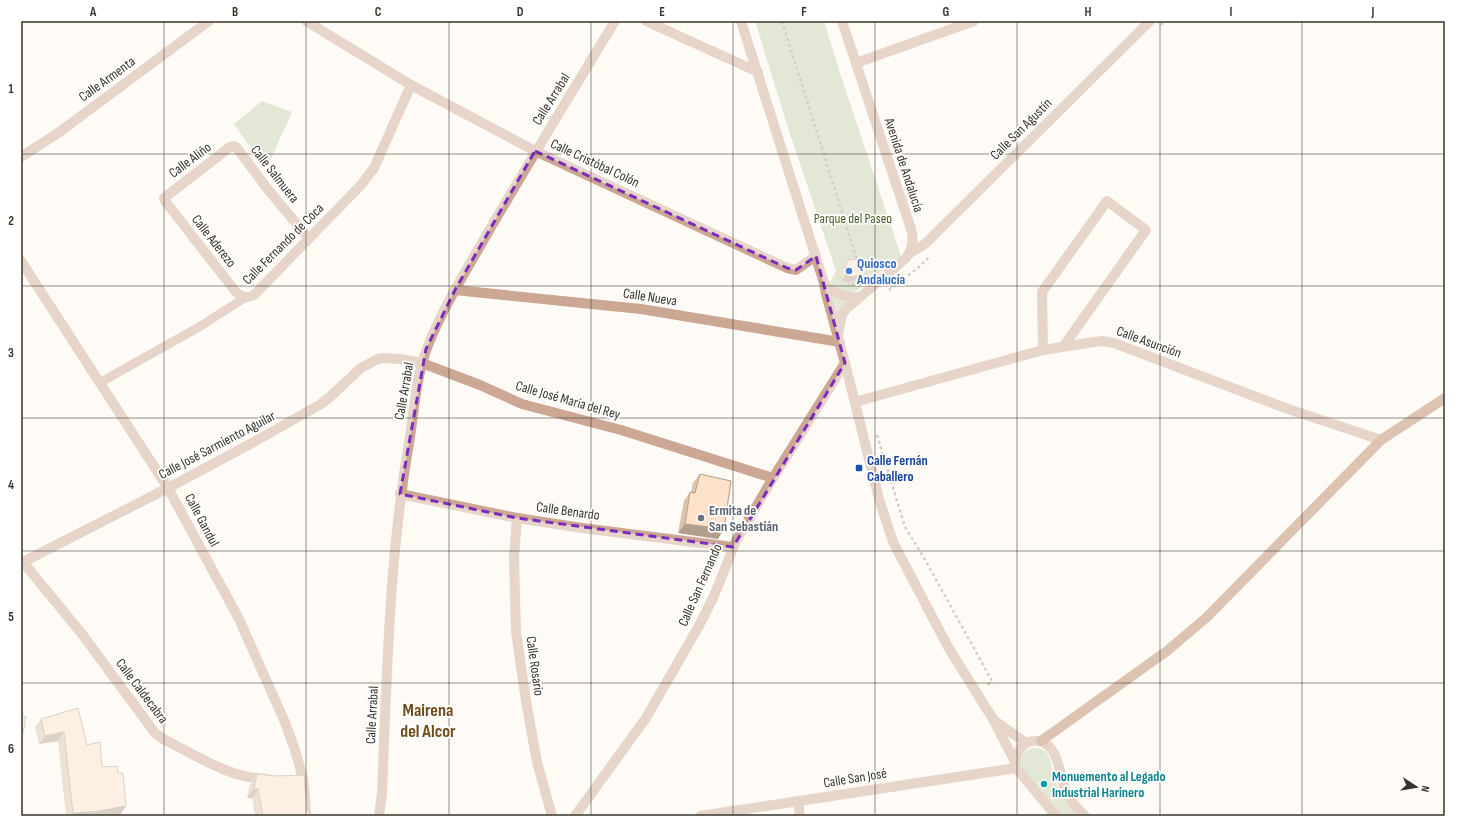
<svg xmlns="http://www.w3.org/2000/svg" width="1466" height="837" font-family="'Sofia Sans Condensed',sans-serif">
  <rect width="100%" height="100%" fill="#fefbf6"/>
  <!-- green -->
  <g fill="#c1d1ae">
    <path d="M755,21H824L840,73L901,256L856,291C846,294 840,291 832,285L831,281L836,271L789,131Z"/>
    <polygon points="262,101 292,112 266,170 234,124"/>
    <path d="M828,291L848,300C841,307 838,313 836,323Z"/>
    <path d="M1031,748C1036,748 1042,748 1046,752C1051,757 1051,766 1053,773C1058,789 1067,804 1078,816H1061L1021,768C1020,759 1023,753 1031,748Z"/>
  </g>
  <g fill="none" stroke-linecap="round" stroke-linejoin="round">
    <!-- path -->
    <g stroke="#a09c95" stroke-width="2.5" stroke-dasharray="3 3" stroke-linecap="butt">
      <polyline points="782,21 858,263"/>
      <polyline points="1161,25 1165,21"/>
      <polyline points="852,285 859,279 860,270"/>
      <polyline points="889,290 918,268 930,256"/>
      <polyline points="877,435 905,527 923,556 992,681 986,686"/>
    </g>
    <!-- pedestrian -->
    <polyline stroke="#cca793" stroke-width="9" points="101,382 199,327 246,297"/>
    <!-- minor -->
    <g stroke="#cca793" stroke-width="10">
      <polyline points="306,21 411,85 535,151 787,268 796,270 816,256"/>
      <polyline points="646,21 758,72"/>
      <polyline points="741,21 824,283 826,294 845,363 879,499 893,542 948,647 993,719 1015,762"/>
      <polyline points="856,63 974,21"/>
      <polyline points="21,157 58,133 209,21"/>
      <path d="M309,239L266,187L237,148L234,146L230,147L164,198L165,201L236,292C242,297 247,299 254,295L361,185L374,168L411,85"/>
      <polyline points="910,253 925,244 1150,21"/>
      <polyline points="21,261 168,488 239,619 284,720 294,747 303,778 305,798 306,816"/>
      <path d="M824,283C834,294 844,298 858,297"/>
      <polyline points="455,290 641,309 840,342"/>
      <path d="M838,334L842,315L846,309L906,258C913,249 914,240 911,229L842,21"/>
      <polyline points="1043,350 1042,292 1107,201 1146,230 1063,347"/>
      <polyline points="855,402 1043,350 1094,342 1103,341 1114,343 1288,409 1381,440"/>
      <polyline points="400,494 517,518 582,528 733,547"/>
      <polyline points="517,518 514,557 516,632 526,701 537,762 552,816"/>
      <path d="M23,562L82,634L155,733L163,739C196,755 230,779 268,779"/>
      <polyline points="21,563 168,488 254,442 321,404 331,396 361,368 378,359 384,358 400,359 422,363 480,385 522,404 621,430 773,478"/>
      <polyline points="995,721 1026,743"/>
      <polyline points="798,801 800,816"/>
      <path d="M379,816L382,793C387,674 389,555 410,437C414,409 417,374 427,348C442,309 466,271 487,234C529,162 572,92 615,21"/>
      <polyline points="575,816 646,718 700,624 714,596 736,541 773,478 845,363"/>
      <polyline points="700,816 1016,768"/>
      <path d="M1056,816L1016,768C1015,760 1016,754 1021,748C1025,743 1028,741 1034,741C1058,739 1059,773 1065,789C1069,800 1077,808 1085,816"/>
    </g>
    <!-- secondary -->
    <polyline stroke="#b37e5f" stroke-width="10" points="1041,741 1167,651 1207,617 1381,440 1445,398"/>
  </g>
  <!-- wall -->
  <g fill="#dac2ac">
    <polygon points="848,260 855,280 849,283 842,281 840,274 843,267"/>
    <polygon points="700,474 718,539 678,533 684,501 690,492 691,492 693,483"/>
    <polygon points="41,719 87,745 102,767 120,815 112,816 66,816 58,741 39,744 35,727"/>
    <polygon points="257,774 307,810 310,814 333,816 255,816 252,798 247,798 250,784"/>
  </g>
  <!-- shaded-wall -->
  <g fill="#b19e8c">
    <polygon points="846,274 859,274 855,280 849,283 842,281"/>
    <polygon points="685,524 724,529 718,539 678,533"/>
    <polygon points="64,732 58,741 39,744 45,736"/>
    <polygon points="254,789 258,789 252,798 247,798"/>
    <polygon points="126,806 120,815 112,816 70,816 73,813"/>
  </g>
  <!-- building -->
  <g fill="#fde1c8" stroke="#b19e8c">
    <polygon points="854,259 860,262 862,269 859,274 854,277 846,274 845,268 848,260"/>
    <polygon points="700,474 731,481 724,529 685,524 690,492 695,493"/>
    <polygon points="78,708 87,745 100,742 102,767 117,766 118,773 123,773 126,806 99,811 73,813 64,732 45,736 41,719"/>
    <polygon points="21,716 26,717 21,744"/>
    <polygon points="257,774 276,776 304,775 307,810 310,814 333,816 263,816 258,789 254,789"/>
  </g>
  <!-- marked area -->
  <path d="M0 0H1466V837H0ZM535,151L787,268L796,270L816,256L845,363L733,547L517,518L400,494L426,349L455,290Z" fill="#fefbf6" fill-opacity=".55" fill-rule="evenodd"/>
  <path fill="none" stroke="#7b2cbf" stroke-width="3" stroke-dasharray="8 5" stroke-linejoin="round" d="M535,151L787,268L796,270L816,256L845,363L733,547L517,518L400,494L426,349L455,290Z"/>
  <!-- grid -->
  <path fill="none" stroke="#39342b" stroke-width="1" stroke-opacity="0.55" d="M164,21V816M306,21V816M449,21V816M591,21V816M733,21V816M875,21V816M1017,21V816M1160,21V816M1302,21V816M21,154H1445M21,286H1445M21,418H1445M21,551H1445M21,683H1445"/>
  <!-- markers -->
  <circle fill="#3f7fe0" stroke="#fff" stroke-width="1.5" cx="849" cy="271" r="4"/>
  <rect fill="#1a4fb4" stroke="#fff" stroke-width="1.5" x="855" y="464" width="8" height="8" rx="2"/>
  <circle fill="#6b7280" stroke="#fff" stroke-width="1.5" cx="701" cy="518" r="4"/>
  <circle fill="#0f9aa8" stroke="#fff" stroke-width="1.5" cx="1044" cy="784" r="4"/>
  <g text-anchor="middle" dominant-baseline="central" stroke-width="3.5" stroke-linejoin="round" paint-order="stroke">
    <!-- street labels -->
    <g font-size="14" fill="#39342b" stroke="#fff">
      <text transform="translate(107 79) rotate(-36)">Calle Armenta</text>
      <text transform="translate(551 99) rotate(-58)">Calle Arrabal</text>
      <text transform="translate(1021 129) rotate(-45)">Calle San Agustín</text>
      <text transform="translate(190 160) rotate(-37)">Calle Aliño</text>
      <text transform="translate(595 163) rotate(25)">Calle Cristóbal Colón</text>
      <text transform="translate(904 165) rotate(72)">Avenida de Andalucía</text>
      <text transform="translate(275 174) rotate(52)">Calle Salmuera</text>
      <text transform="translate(214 241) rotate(52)">Calle Aderezo</text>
      <text transform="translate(283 244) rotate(-45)">Calle Fernando de Coca</text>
      <text transform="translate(650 297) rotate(9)">Calle Nueva</text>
      <text transform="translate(1149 342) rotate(20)">Calle Asunción</text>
      <text transform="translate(404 391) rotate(-80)">Calle Arrabal</text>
      <text transform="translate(568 400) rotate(16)">Calle José María del Rey</text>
      <text transform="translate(217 445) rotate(-28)">Calle José Sarmiento Aguilar</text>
      <text transform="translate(568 511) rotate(8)">Calle Benardo</text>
      <text transform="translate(202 520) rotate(62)">Calle Gandul</text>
      <text transform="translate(700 585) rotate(-66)">Calle San Fernando</text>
      <text transform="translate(535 666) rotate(82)">Calle Rosario</text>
      <text transform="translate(142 691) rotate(53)">Calle Caldecabra</text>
      <text transform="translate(372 715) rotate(-87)">Calle Arrabal</text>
      <text transform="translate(855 778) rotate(-9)">Calle San José</text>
    </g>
    <!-- park labels -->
    <g font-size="14" fill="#4a5f26" stroke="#fff">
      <text x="853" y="218">Parque del Paseo</text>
    </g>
    <!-- shop labels -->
    <g font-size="14" font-weight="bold" fill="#366cbe" stroke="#fff" text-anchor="start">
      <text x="857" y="263">Quiosco<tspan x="857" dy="16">Andalucía</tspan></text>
    </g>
    <!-- transit labels -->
    <g font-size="14" font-weight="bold" fill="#164399" stroke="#fff" text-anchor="start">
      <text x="867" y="460">Calle Fernán<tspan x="867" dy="16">Caballero</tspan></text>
    </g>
    <!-- worship labels -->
    <g font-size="14" font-weight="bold" fill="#5b616d" stroke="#fff" text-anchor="start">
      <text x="709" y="510">Ermita de<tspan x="709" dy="16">San Sebastián</tspan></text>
    </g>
    <!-- culture labels -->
    <g font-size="14" font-weight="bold" fill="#0d838f" stroke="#fff" text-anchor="start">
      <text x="1052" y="776">Monuemento al Legado<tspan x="1052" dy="16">Industrial Harinero</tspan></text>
    </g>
    <!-- district labels -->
    <g font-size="18" font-weight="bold" fill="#6f4a1a" stroke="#fff">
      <text x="428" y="710">Mairena<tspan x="428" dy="21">del Alcor</tspan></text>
    </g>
  </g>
  <!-- border -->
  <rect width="1466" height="837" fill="none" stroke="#ffffff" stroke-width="44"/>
  <!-- north arrow -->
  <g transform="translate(1416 787) rotate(102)" stroke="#ffffff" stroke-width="3" paint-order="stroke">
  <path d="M0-3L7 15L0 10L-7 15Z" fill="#39342b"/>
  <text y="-6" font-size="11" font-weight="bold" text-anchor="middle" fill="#39342b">N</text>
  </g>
  <rect x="22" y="22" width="1422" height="793" fill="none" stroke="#39342b" stroke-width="1.5"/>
  <g font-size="13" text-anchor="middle" font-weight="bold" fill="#39342b">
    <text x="93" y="16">A</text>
    <text x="235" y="16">B</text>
    <text x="378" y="16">C</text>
    <text x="520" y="16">D</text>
    <text x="662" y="16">E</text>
    <text x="804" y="16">F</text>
    <text x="946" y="16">G</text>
    <text x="1088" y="16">H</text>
    <text x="1231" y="16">I</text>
    <text x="1373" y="16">J</text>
    <text x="11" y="93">1</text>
    <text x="11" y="225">2</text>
    <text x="11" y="357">3</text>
    <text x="11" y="489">4</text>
    <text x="11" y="621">5</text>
    <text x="11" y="753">6</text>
  </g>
</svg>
